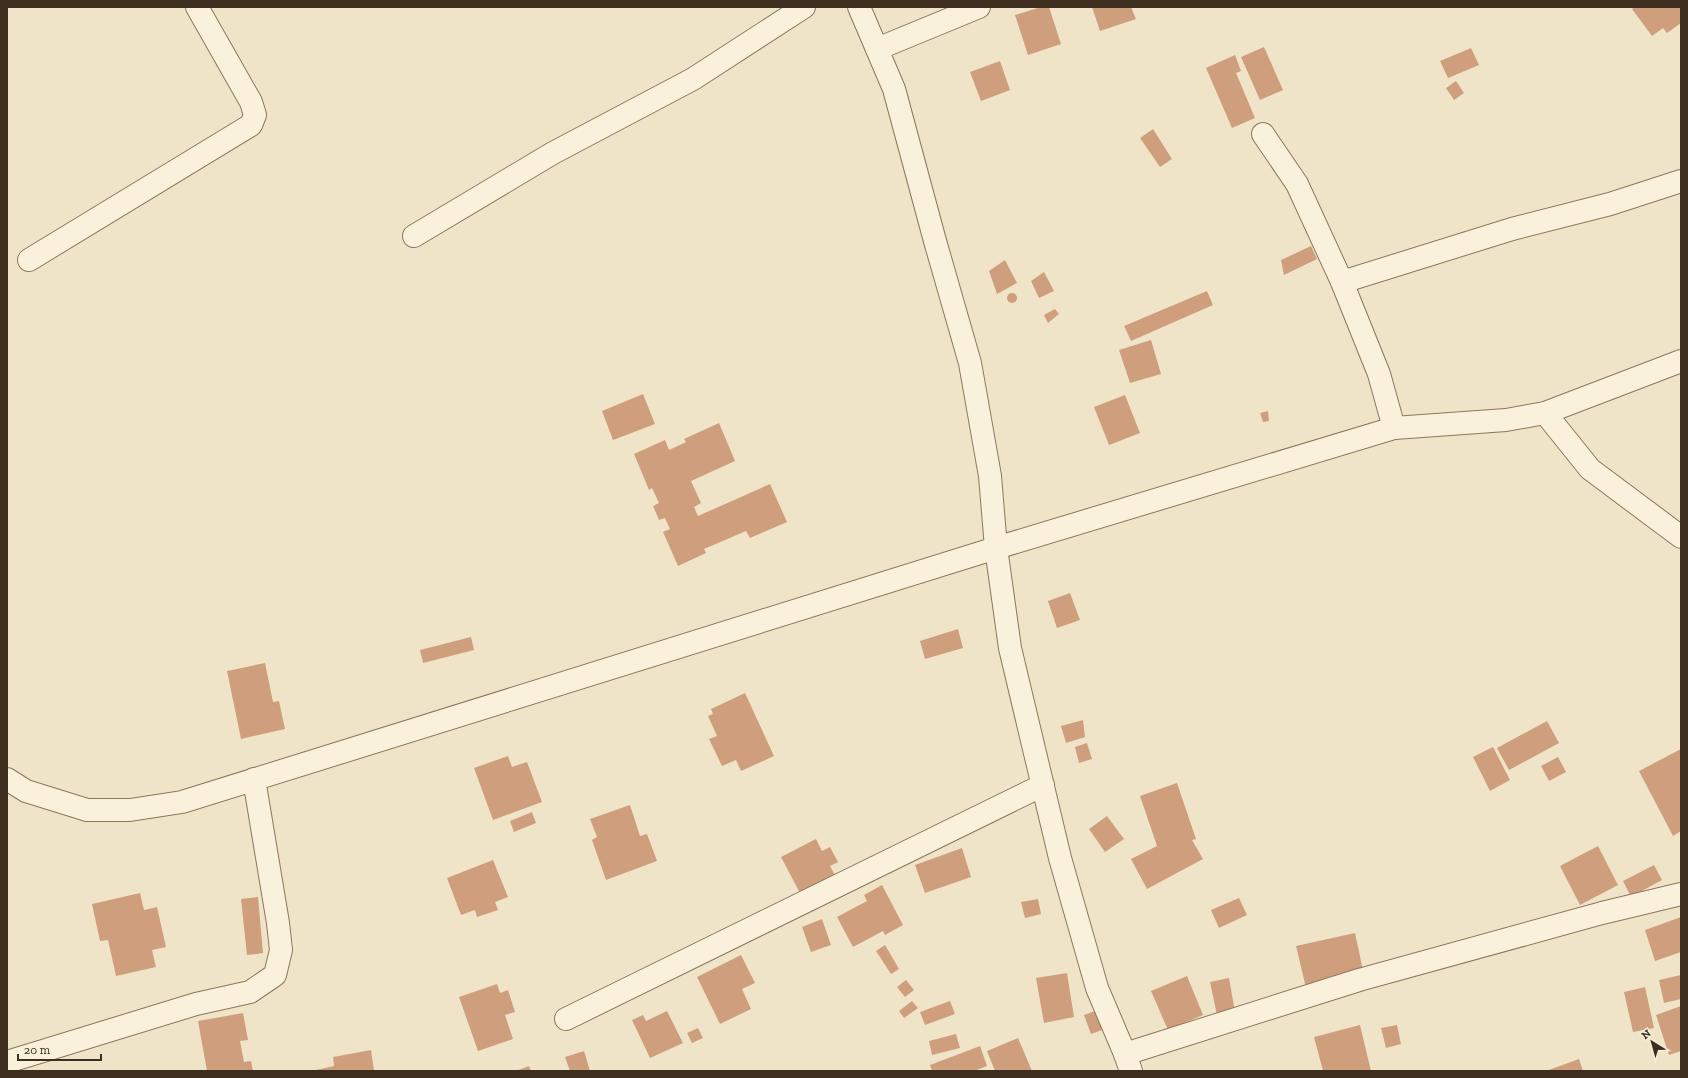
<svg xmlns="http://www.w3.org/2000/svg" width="1688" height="1078" font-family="'Zilla Slab',serif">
  <rect width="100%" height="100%" fill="#f0e4c8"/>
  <!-- building -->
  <g fill="#cf9f7d">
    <polygon points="1041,7 1049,7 1061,44 1028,55 1015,15"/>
    <polygon points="1092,7 1131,7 1136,19 1100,31"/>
    <polygon points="1635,7 1681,7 1681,23 1667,33 1663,28 1652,36 1632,9"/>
    <polygon points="1264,47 1283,90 1260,100 1241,57"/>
    <polygon points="1471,48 1479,65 1448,78 1440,61"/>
    <polygon points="1235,55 1241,71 1236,73 1255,118 1232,128 1206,68"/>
    <polygon points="1000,61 1010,90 981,101 970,72"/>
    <polygon points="1456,81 1464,93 1454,100 1446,88"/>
    <polygon points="1153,129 1172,159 1160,167 1140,138"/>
    <polygon points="1311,246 1317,259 1284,275 1281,260"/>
    <polygon points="1005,260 1017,283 997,294 989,271"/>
    <polygon points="1044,272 1054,291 1039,298 1031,281"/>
    <polygon points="1207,291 1213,305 1131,341 1124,326"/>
    <circle cx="1012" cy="298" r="5"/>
    <polygon points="1055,309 1059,314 1048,323 1044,315"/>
    <polygon points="1151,340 1161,374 1130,383 1119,350"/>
    <polygon points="643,394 655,424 613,440 602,411"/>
    <polygon points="1125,395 1140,433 1109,445 1094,407"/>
    <polygon points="1268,411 1269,421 1263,422 1260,413"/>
    <polygon points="719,423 735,461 691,481 701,503 694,507 698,516 770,484 787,522 750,538 746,531 704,549 706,553 678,566 663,532 670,529 665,518 659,520 653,506 659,503 652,488 649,490 634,454 665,440 669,450 686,442 684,439"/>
    <polygon points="1070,593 1080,620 1057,628 1048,601"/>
    <polygon points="958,629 963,648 925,659 920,641"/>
    <polygon points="471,637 474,650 423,663 420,650"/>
    <polygon points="265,663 273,702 279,701 285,729 241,739 227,671"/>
    <polygon points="745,693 774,756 741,771 736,760 722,766 709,739 717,736 708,716 713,714 711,709"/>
    <polygon points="1083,720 1085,737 1066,743 1061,726"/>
    <polygon points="1547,721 1559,743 1509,770 1497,748"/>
    <polygon points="1087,743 1092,759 1079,763 1075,747"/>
    <polygon points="1493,747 1510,780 1490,791 1473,757"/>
    <polygon points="1681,749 1681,831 1673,836 1639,771"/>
    <polygon points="508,756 512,767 527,762 542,802 493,820 474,768"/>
    <polygon points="1558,757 1566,772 1549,781 1541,766"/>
    <polygon points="1177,783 1196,839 1192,840 1203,859 1147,889 1131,859 1157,846 1140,796"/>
    <polygon points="630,805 640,836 647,834 657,861 606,880 592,840 597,837 590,819"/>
    <polygon points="532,812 536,823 514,832 510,821"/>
    <polygon points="1107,816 1124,839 1105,852 1089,829"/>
    <polygon points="816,839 822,851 830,847 838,862 830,866 836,877 801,895 781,857"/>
    <polygon points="1598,846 1618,885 1580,905 1560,866"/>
    <polygon points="962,848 971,877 925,893 915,865"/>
    <polygon points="493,860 508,897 495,902 498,910 477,917 475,910 461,915 447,878"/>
    <polygon points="1654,865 1662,880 1631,897 1623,881"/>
    <polygon points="882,885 903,925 885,935 883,931 853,947 837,917 867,901 864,895"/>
    <polygon points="140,893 144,910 157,907 166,947 152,950 156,967 116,976 108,940 100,941 92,904"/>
    <polygon points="258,897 263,953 247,955 241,899"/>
    <polygon points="1239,898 1247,915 1219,928 1211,910"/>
    <polygon points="1038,899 1041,914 1025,918 1021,902"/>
    <polygon points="1681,917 1681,952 1655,961 1645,930"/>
    <polygon points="822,919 831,945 811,952 802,927"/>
    <polygon points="1355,933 1364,975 1306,988 1296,946"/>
    <polygon points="885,945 899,969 891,974 876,951"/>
    <polygon points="741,955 755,983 742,989 751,1009 720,1024 697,977"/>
    <polygon points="1067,973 1074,1017 1044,1023 1036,978"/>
    <polygon points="1681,975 1681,999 1664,1003 1659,980"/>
    <polygon points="1187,976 1203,1015 1168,1030 1151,991"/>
    <polygon points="1229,978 1235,1012 1217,1015 1210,982"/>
    <polygon points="906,980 914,990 905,997 897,987"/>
    <polygon points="497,984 500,993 508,990 515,1012 505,1015 513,1039 478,1051 459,997"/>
    <polygon points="1645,987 1654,1028 1633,1032 1624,992"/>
    <polygon points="912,1001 918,1008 904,1018 899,1011"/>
    <polygon points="950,1001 955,1014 925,1025 920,1012"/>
    <polygon points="1681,1006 1681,1051 1669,1055 1656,1015"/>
    <polygon points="1098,1010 1105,1029 1091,1034 1084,1015"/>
    <polygon points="667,1011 683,1043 650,1058 632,1020 643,1015 646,1021"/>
    <polygon points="243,1013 248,1040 240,1041 244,1062 251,1061 253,1071 207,1071 198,1021"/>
    <polygon points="1360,1025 1371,1071 1323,1071 1314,1037"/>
    <polygon points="1397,1025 1401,1044 1386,1048 1381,1028"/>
    <polygon points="698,1028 703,1038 692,1043 687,1033"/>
    <polygon points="956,1034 960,1048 932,1055 929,1041"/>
    <polygon points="1018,1038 1032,1071 995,1071 987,1051"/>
    <polygon points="980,1046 987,1066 974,1071 932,1071 930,1065"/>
    <polygon points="371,1050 374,1071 311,1071 334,1066 333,1057"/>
    <polygon points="584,1051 590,1071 570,1071 565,1057"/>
    <polygon points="1579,1059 1583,1071 1546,1071"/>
    <polygon points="529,1066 531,1071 516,1071"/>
  </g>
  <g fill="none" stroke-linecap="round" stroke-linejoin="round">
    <defs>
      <g id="street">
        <polyline points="859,7 894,89 935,241 970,363 990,476 996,548 1010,648 1060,858 1097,988 1125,1054 1131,1071"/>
        <polyline points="877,49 979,7"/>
        <polyline points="1263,134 1297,184 1342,282"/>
        <polyline points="414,236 553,153 693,79 804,7"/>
        <polyline points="29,260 251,125 255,115 251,102 197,7"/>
        <polyline points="1545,413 1590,469 1681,537"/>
        <polyline points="1394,428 1379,374 1342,282 1512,229 1610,204 1681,181"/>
        <polyline points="7,779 26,791 87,810 130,810 182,802 996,548 1394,428 1506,420 1545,413 1681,361"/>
        <polyline points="566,1019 1043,785"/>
        <polyline points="1125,1054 1359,980 1602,913 1681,894"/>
        <polyline points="7,1062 196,1004 250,992 275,975 281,950 278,923 254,779"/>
      </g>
    </defs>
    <!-- street casing -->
    <use href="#street" stroke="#8d765c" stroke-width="24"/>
    <!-- street -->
    <use href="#street" stroke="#faf1dc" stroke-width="22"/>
  </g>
  <!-- border -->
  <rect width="1688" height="1078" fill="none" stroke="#3d2e20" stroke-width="16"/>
  <!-- north arrow -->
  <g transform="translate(1652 1042) rotate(323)" stroke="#f7eed8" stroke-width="3" paint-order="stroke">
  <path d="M0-3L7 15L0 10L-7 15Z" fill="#3d2e20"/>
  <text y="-6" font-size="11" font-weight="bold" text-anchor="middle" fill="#3d2e20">N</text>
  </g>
  <!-- scale -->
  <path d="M18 1054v6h83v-6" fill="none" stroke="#3d2e20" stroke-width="2"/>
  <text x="24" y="1054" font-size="12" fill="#3d2e20" stroke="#f7eed8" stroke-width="3" paint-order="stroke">20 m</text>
</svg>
